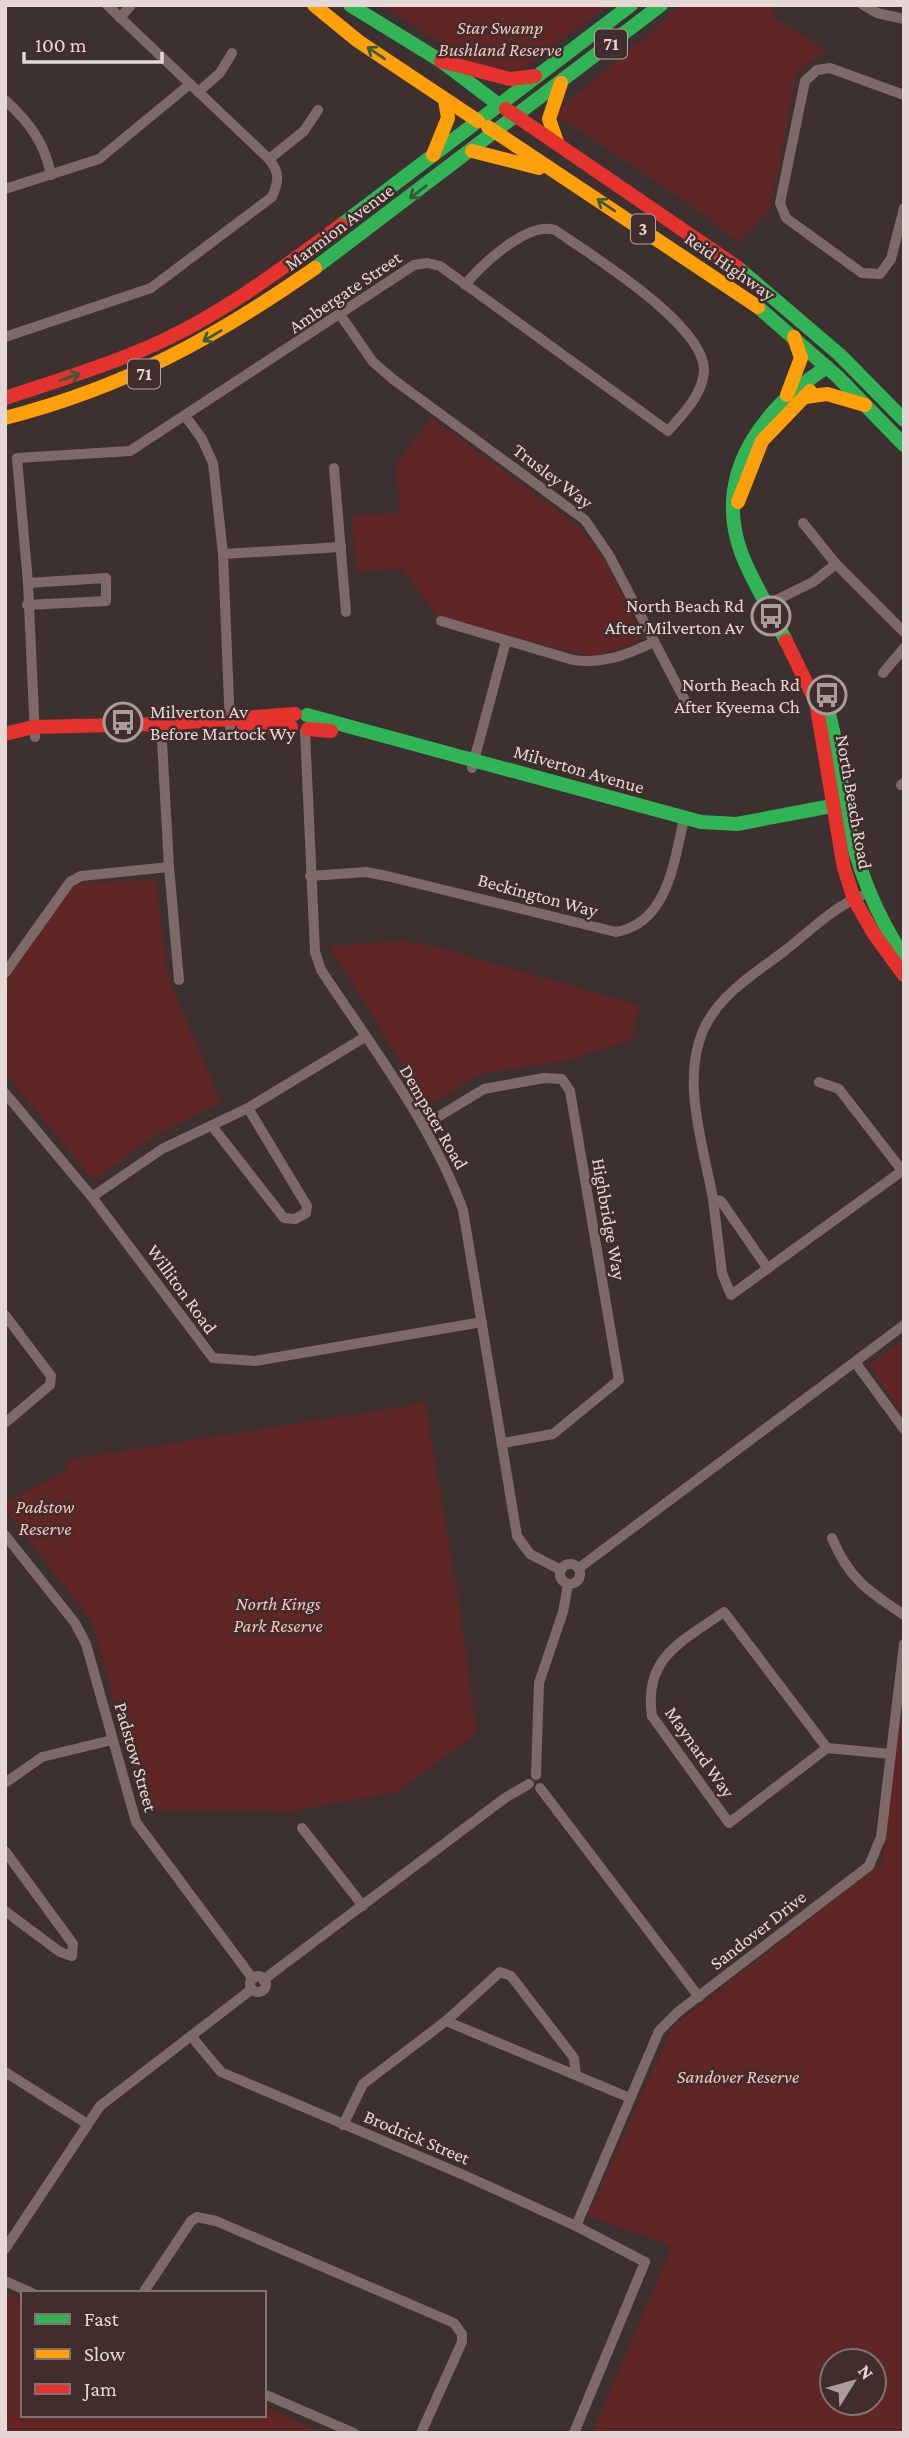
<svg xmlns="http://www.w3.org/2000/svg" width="909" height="2438" font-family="'Crimson Pro',serif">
  <rect width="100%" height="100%" fill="#3c3130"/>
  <!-- green -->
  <g fill="#602626" fill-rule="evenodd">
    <polygon points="381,5 609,5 520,70 475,66"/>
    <polygon points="682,5 777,5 772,16 826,50 796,74 771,208 739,242 687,203 554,114"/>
    <polygon points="431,418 579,526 605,560 641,632 638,642 594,657 438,618 403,569 356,572 352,515 400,513 396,464"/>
    <polygon points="156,879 168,977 221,1102 150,1139 94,1181 5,1073 5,982 71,884"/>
    <polygon points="396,941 426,944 639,1005 631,1040 570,1060 480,1074 435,1102 424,1099 329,946"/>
    <polygon points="904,1339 904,1416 869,1365"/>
    <polygon points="425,1403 458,1597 477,1733 397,1792 291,1811 144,1810 92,1621 5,1510 5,1503 65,1471 67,1460"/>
    <path d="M904,1698V2433H592L672,2246L588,2216L672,2027L882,1862ZM832,2361H874V2403H832Z"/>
    <polygon points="5,2293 23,2301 23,2415 264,2415 264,2407 323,2433 5,2433"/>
  </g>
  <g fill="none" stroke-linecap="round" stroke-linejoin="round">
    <!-- street -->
    <g stroke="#7d6967" stroke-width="10">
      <polyline points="863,5 877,13 904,19"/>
      <polyline points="120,18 131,5"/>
      <polyline points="198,92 220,73 232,53"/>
      <polyline points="904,95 830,68 817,70 805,81 780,203 786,218 862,273 880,274 891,259 904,208"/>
      <path d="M5,100C29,122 45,143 51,175"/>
      <polyline points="269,159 304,131 318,110"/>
      <polyline points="5,189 99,159 190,84"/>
      <polyline points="341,316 373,362 394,380 585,520 609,555 690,710"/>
      <path d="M5,337L151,288L272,197C279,181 280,173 269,159L107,5"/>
      <polyline points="186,417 202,439 213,463 223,554 230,727"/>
      <polyline points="334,468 346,612"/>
      <polyline points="803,523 836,564 904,632"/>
      <polyline points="223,554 341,547"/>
      <polyline points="768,604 813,582 836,564"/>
      <polyline points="27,605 106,601 106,578 28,583"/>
      <path d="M441,621L573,660C605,664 626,655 654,642"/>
      <polyline points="883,673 904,648"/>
      <polyline points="161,724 169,867 179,980"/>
      <path d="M305,731L315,952L321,970C372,1047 431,1123 463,1210L517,1536L530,1554L561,1570"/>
      <path d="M35,737L28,583L17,458L130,451L414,265L427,263L440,266L668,431C683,414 702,395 704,372C707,326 591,255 555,230C528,221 482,264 465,285"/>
      <polyline points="472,768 506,641"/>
      <polyline points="901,785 904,783"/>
      <path d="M310,876L366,872L387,876L616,932C668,923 674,861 684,819"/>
      <polyline points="5,973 70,882 81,876 169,867"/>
      <polyline points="819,1082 839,1089 904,1173"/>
      <polyline points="5,1093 92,1197 213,1358 255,1361 482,1322"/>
      <polyline points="212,1126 284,1218 295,1219 306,1213 307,1206 248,1108"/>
      <polyline points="423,1126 484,1089 544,1078 562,1079 570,1091 619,1380 553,1434 503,1443"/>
      <polyline points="92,1197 162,1149 248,1108 365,1037"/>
      <polyline points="713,1199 722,1273 731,1295 902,1171"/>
      <path d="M768,1269L721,1201L713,1199C703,1143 678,1073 708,1021C725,991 757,972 783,952C807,934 833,907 861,896"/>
      <polyline points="5,1315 51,1376 50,1385 5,1423"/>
      <polyline points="855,1362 904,1429"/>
      <polyline points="5,1535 75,1623 86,1644 136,1822 253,1979"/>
      <path d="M832,1538C849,1579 868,1591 904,1615"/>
      <circle cx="570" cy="1574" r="10"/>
      <polyline points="579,1568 904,1325"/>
      <path d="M827,1748L729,1823L652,1716C643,1657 683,1641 724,1612L827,1748L891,1754"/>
      <polyline points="536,1775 539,1683 563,1612 568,1585"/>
      <polyline points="5,1783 42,1757 112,1740"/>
      <polyline points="540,1788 699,1997"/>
      <polyline points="302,1828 363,1906"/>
      <polyline points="5,1851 73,1944 72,1956 60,1952 5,1911"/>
      <circle cx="258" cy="1984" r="8"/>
      <polyline points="263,1980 505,1798 529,1784"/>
      <polyline points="446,2021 630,2098"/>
      <polyline points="191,2036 221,2072 466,2176 576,2226 645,2262 574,2433"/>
      <polyline points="5,2072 86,2123"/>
      <polyline points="343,2125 363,2084 446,2021 500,1972 511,1976 574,2058 576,2075"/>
      <polyline points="576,2226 659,2031 678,2012 869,1866 881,1837 904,1644"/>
      <polyline points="5,2249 100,2106 252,1989"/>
      <polyline points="5,2281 32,2293"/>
      <polyline points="143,2293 191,2221 197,2217 216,2221 454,2323 462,2334 462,2342 421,2433"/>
      <polyline points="264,2394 354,2433"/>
    </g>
    <!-- fast -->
    <g stroke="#30b455" stroke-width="14">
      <polyline points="350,5 441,61 499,105"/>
      <polyline points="341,225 631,5"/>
      <polyline points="737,267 840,355 904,420"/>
      <polyline points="315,268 661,5"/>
      <polyline points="758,307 838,377 904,445"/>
      <path d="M786,641C772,612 744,569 737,539C718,465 768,405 827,367"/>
      <path d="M824,699C838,737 839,777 847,817C857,868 875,913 904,957"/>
      <polyline points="307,715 701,822 737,824 842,804"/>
    </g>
    <!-- slow -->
    <g stroke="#ff9f0a" stroke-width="14">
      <polyline points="314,5 358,41 478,121"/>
      <polyline points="488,127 758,307"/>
      <polyline points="557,142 549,119 561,83"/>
      <polyline points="472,151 539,168"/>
      <polyline points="433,155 448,118 445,100"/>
      <polyline points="787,395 801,358 794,337"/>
      <polyline points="805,397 827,394 865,405"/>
      <path d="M5,418C125,387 213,339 315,268"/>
      <polyline points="738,502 762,441 810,391"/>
    </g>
    <!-- jam -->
    <g stroke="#e5322d" stroke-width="14">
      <polyline points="441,61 510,79 535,76"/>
      <polyline points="506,109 737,267"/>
      <path d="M5,398C47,384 90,371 132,354C209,324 275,274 341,225"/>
      <polyline points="786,641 816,702 844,868 854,899 874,934 904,975"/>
      <polyline points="244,727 291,727"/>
      <polyline points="308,729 331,731"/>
      <polyline points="5,734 33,727 161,724 295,714"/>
    </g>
  </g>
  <!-- one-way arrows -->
  <defs><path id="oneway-shaft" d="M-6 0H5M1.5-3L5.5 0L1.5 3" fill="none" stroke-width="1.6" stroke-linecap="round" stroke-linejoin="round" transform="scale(1.75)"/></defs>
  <g stroke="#3a5c3a">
    <use href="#oneway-shaft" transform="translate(376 53) rotate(-146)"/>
    <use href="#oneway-shaft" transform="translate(418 192) rotate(143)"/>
    <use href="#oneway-shaft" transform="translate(606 205) rotate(-146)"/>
    <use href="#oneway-shaft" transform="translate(212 336) rotate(149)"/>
    <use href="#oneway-shaft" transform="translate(70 377) rotate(-19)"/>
  </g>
  <!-- icons -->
  <defs>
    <symbol id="bus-ring" viewBox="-11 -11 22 22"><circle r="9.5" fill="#402d2c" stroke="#a99d9c" stroke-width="1.5"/><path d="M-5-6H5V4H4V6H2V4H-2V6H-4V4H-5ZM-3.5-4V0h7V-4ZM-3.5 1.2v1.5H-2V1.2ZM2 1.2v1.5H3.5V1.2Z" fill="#a99d9c"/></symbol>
  </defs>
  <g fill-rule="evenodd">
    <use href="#bus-ring" x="749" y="594" width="44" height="44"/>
    <use href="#bus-ring" x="805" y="673" width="44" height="44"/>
    <use href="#bus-ring" x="101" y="700" width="44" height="44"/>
  </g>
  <g text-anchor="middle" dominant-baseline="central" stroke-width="5" stroke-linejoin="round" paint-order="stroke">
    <!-- shield labels -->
    <g fill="#402d2c" stroke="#b3a4a3" stroke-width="2">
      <rect x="595" y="29.5" width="32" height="29" rx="5"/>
      <rect x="631" y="214.5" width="24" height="29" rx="5"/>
      <rect x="128" y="359.5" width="32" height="29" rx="5"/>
    </g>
    <g font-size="18" font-weight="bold" fill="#e4d7d6">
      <text x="611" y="44">71</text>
      <text x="643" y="229">3</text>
      <text x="144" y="374">71</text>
    </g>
    <!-- park labels -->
    <g font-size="19" font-style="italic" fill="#f8c2bf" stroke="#402d2c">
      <text x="500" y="27">Star Swamp<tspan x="500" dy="22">Bushland Reserve</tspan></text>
      <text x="45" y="1506">Padstow<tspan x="45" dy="22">Reserve</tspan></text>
      <text x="278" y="1603">North Kings<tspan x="278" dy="22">Park Reserve</tspan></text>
      <text x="738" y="2076">Sandover Reserve</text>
    </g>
    <!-- street labels -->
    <g font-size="19" fill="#e4d7d6" stroke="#402d2c">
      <text transform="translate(339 227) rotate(-37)">Marmion Avenue</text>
      <text transform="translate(730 266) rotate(35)">Reid Highway</text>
      <text transform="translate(345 292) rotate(-34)">Ambergate Street</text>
      <text transform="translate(553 476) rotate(37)">Trusley Way</text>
      <text transform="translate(579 769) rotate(16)">Milverton Avenue</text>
      <text transform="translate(854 802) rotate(80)">North Beach Road</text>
      <text transform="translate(538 895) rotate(15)">Beckington Way</text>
      <text transform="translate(434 1117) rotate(60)">Dempster Road</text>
      <text transform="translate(609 1219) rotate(80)">Highbridge Way</text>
      <text transform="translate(182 1289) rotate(54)">Williton Road</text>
      <text transform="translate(700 1752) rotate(55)">Maynard Way</text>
      <text transform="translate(136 1757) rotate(74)">Padstow Street</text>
      <text transform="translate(758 1930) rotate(-38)">Sandover Drive</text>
      <text transform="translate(417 2137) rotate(23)">Brodrick Street</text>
    </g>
    <!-- poi labels -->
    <g font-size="19" fill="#e4d7d6" stroke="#402d2c" text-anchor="end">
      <text x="744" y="605">North Beach Rd<tspan x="744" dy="22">After Milverton Av</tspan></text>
      <text x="800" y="684">North Beach Rd<tspan x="800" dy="22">After Kyeema Ch</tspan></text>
      <text x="150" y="711" text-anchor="start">Milverton Av<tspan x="150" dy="22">Before Martock Wy</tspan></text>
    </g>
  </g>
  <!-- border -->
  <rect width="909" height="2438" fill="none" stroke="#e4d7d6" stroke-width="14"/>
  <!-- legend -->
  <rect x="21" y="2291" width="245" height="126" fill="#402d2c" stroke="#827170" stroke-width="2"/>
  <rect x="35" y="2314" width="35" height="10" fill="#30b455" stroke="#827170" stroke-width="2"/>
  <text x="84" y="2326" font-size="21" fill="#e4d7d6">Fast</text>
  <rect x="35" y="2349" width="35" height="10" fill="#ff9f0a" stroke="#827170" stroke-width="2"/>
  <text x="84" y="2361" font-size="21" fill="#e4d7d6">Slow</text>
  <rect x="35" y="2384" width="35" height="10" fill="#e5322d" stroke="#827170" stroke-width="2"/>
  <text x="84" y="2396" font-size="21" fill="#e4d7d6">Jam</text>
  <!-- north arrow -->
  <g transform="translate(853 2382) rotate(53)"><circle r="33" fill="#402d2c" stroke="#827170" stroke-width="2"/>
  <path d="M0-5L12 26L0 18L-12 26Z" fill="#a99d9c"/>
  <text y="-10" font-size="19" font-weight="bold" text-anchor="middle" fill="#e4d7d6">N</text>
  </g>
  <!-- scale -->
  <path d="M24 52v10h138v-10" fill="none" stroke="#e4d7d6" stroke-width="3.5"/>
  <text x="35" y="52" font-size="21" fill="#e4d7d6" stroke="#402d2c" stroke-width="5" paint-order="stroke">100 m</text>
</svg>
